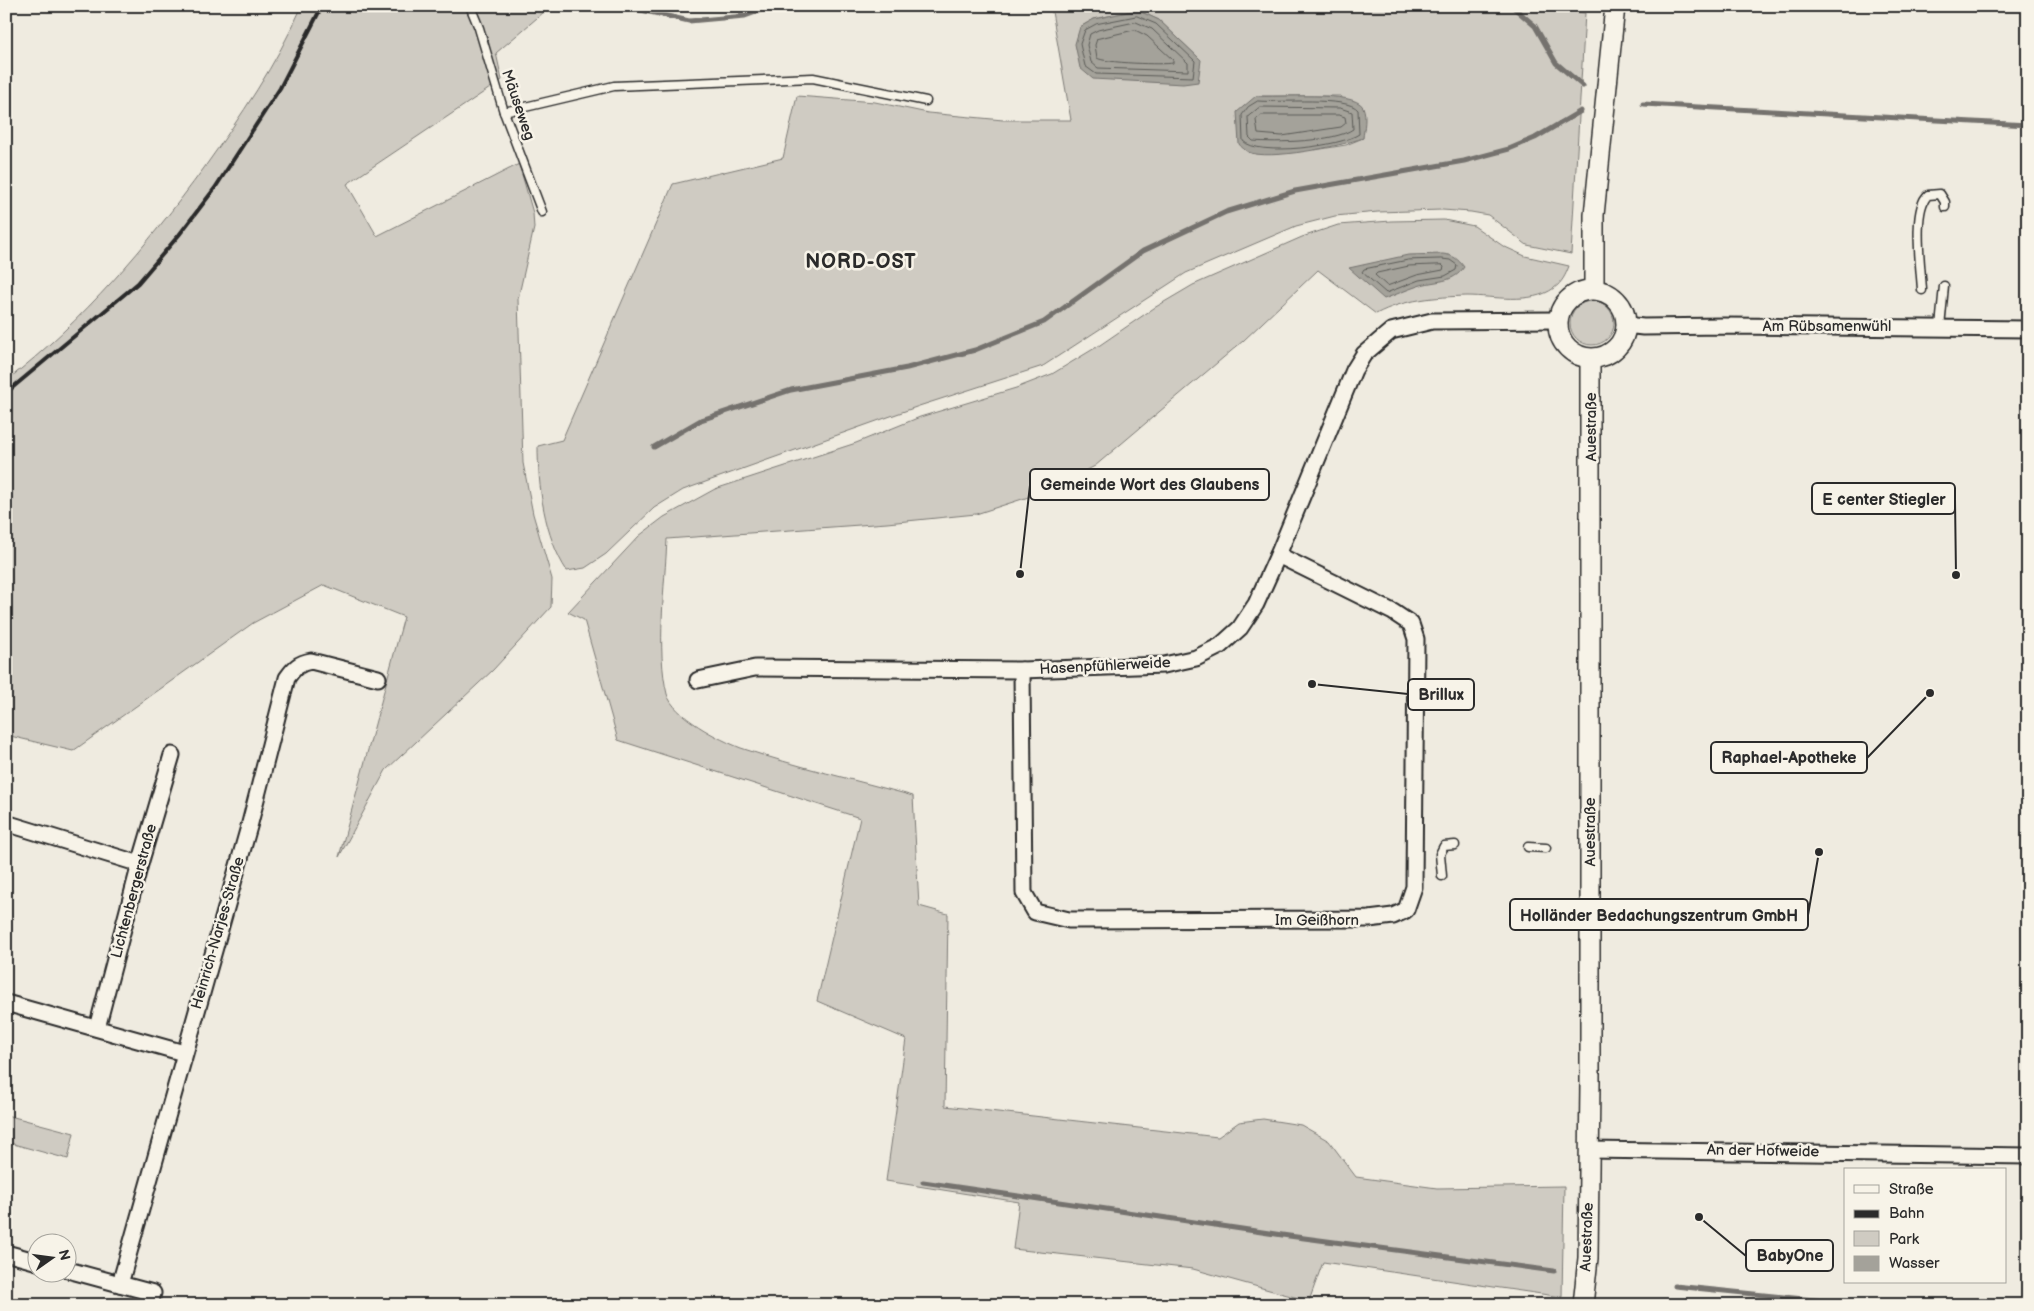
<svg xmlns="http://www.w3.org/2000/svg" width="2034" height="1311" font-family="'Balsamiq Sans',sans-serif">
  <rect width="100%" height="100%" fill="#efebe0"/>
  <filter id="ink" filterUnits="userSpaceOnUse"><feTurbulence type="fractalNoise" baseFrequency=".02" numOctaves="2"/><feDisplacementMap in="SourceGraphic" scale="10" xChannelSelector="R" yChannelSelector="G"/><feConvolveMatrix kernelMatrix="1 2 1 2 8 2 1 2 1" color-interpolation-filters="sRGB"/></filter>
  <g filter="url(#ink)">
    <!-- green -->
    <g fill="#cfcbc2" stroke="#7d7b76" fill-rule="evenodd">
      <path d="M302,6H551L496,53L502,80L347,184L377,236L519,164L533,213L534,228L518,299L523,463L533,514L552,579L551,607L493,670L386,770L339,857L404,617L324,585L253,623L73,751L6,735V381C83,321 147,246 204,168C241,116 276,65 302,6Z"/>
      <path d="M1051,6H1532L1585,13L1571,254L1527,245L1488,215L1471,212L1442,210L1378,212L1335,216L1296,226L1186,273L1043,366L919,406L683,490L654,508L606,554L585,568L567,571C544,536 538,486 538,446L562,440L673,184L783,158L797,96L875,102L928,113L1003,120H1071ZM1137,10L1159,20L1201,60L1151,81L1119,80L1080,27L1094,19ZM1256,96H1341L1363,138L1346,145L1315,150Z"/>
      <path d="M1444,220L1474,226L1503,246L1525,256L1569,266C1566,274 1562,283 1554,288C1531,305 1493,296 1467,296C1436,297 1404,299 1376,314L1318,270L1243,341L1095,466L1044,492L976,514L887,523L667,539C665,585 656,650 667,694C673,716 720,740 741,748C797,767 856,780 913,796L919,906L948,914L945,1106L1218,1137L1239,1122L1263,1119L1301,1125L1329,1141L1356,1177L1437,1188L1564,1186L1562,1297L1323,1262L1309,1301L1193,1269L1013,1249L1019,1202L886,1181L906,1039L817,1001L860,818L618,740L584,620L568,612L639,536L664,517L715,489L856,443L920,417L1016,388L1052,374L1100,345L1154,308L1193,285L1302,237L1338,225L1391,221Z"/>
      <circle cx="1592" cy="323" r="22"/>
      <polygon points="6,1115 74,1133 68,1159 6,1142"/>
    </g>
    <!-- water -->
    <g fill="#a4a29a" stroke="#74726e">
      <polygon points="1137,10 1159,20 1201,60 1198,82 1183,84 1093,79 1080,68 1075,44 1080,27 1094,19"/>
      <path d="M1256,96C1276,98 1354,90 1363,107C1367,116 1364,129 1363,138C1341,146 1269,161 1248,152C1245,150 1241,147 1239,144L1237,112Z"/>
      <path d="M1443,254C1453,255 1458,259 1464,267C1453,284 1435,280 1418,286C1406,290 1395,295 1384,299L1349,268L1408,255Z"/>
    </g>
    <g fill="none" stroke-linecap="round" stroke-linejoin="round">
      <!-- shore -->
      <g stroke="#5b5b57" stroke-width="1">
        <polygon points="1137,16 1156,24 1195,61 1193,77 1096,74 1085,66 1080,44 1085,30 1096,24"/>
        <polygon points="1136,22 1152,29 1188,63 1188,71 1098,68 1091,62 1087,45 1090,34 1098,30"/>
        <path d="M1135,30L1147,36L1173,60V63C1163,65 1104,63 1097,58L1095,45L1097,39Z"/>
        <path d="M1258,101C1278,103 1348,96 1358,110L1359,134C1342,146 1258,157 1243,141L1242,115L1248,107Z"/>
        <path d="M1260,107L1340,108L1352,112L1353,129C1335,142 1275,143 1253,141L1249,137L1248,117Z"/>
        <polygon points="1262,115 1339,115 1345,117 1346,123 1341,127 1282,136 1258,134 1256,120"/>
        <polygon points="1442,259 1450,260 1457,265 1456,270 1445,276 1419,280 1386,293 1362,272 1364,269 1408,260"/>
        <polygon points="1442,265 1444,267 1443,270 1417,275 1387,286 1375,275 1377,273 1409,266"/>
      </g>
      <!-- stream -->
      <g stroke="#74726e" stroke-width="5">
        <polyline points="624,6 689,21 745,16 772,6"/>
        <polyline points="1512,6 1535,26 1556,63 1583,86"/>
        <polyline points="1643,104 2028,125"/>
        <polyline points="654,447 701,420 791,390 907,368 975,350 1044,322 1143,251 1226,212 1295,191 1464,161 1509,149 1535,138 1581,111"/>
        <polyline points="923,1182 1289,1236 1554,1271"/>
        <polyline points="1675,1286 1863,1305"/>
      </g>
      <defs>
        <g id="service">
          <polyline points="470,6 479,28 504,112 542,212"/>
          <polyline points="504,112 614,86 813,78 926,101"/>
          <path d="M1922,290C1921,269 1912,209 1928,195L1940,194L1945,202V207"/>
          <polyline points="1940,327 1944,286"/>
          <polyline points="1528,847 1546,848"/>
          <polyline points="1442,876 1440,854 1444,846 1455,845"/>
        </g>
        <g id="minor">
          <polyline points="1626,325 1643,327 1724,326 2028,329"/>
          <polyline points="1022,670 1024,893 1035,912 1069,920 1369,919 1393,916 1406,910 1414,887 1416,639 1411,624 1393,612 1278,555"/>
          <polyline points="698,680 755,668 1022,670 1164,665 1196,658 1220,646 1240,628 1256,604 1278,555 1354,370 1364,354 1391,331 1432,321 1557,320"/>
          <polyline points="6,823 140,864"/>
          <polyline points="6,1003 184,1053"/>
          <polyline points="97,1028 140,864 172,755"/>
          <polyline points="1589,1150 2028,1156"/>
          <polyline points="6,1253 38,1262"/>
          <polyline points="68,1270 153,1293 150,1305"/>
          <path d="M120,1284L250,823L287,678C294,668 299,663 311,661L378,678"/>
        </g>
        <g id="tertiary">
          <polyline points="1594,289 1594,215 1615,6"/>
          <circle cx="1592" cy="324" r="34"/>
          <polyline points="1583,1305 1588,1258 1590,1083 1590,359"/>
        </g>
      </defs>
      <!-- service casing -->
      <use href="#service" stroke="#2b2b2b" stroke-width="11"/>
      <!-- minor casing -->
      <use href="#minor" stroke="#2b2b2b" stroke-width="19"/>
      <!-- tertiary casing -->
      <use href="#tertiary" stroke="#2b2b2b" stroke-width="22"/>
      <!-- service -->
      <use href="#service" stroke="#f7f3e8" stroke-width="8"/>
      <!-- minor -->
      <use href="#minor" stroke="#f7f3e8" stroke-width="15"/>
      <!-- tertiary -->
      <use href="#tertiary" stroke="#f7f3e8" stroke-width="19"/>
      <!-- rail -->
      <polyline stroke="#2b2b2b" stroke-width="4" points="6,393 138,283 179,235 215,188 280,88 322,6"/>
    </g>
  </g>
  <g text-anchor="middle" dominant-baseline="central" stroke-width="5" stroke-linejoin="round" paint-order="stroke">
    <!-- street labels -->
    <g font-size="15" fill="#2b2b2b" stroke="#f7f3e8">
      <text transform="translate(518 105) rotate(71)">Mäuseweg</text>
      <text x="1827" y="326">Am Rübsamenwühl</text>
      <text transform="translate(1591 427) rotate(-90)">Auestraße</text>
      <text transform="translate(1105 666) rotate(-3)">Hasenpfühlerweide</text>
      <text transform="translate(1590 832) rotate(-90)">Auestraße</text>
      <text transform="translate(134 891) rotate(-75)">Lichtenbergerstraße</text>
      <text x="1317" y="920">Im Geißhorn</text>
      <text transform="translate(218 933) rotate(-74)">Heinrich-Narjes-Straße</text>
      <text transform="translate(1763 1151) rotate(1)">An der Hofweide</text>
      <text transform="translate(1587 1237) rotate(-88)">Auestraße</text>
    </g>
    <!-- district labels -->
    <g font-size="20" font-weight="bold" letter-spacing="1" fill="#2b2b2b" stroke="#f7f3e8">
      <text x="861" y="262">NORD-OST</text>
    </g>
  </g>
  <!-- callouts -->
  <path fill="none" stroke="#2b2b2b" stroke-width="2" d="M1020 574L1030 485M1956 575L1955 499M1312 684L1408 694M1930 693L1867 758M1819 852L1808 915M1699 1217L1746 1256"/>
  <g fill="#2b2b2b" stroke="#f7f3e8" stroke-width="2">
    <circle cx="1020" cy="574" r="5"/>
    <circle cx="1956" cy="575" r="5"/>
    <circle cx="1312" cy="684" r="5"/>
    <circle cx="1930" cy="693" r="5"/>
    <circle cx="1819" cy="852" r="5"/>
    <circle cx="1699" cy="1217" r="5"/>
  </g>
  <g fill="#f7f3e8" stroke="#2b2b2b" stroke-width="2">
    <rect x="1030" y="469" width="239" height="31" rx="5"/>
    <rect x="1812" y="483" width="143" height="31" rx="5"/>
    <rect x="1408" y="679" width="66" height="31" rx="5"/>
    <rect x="1711" y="742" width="156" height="31" rx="5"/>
    <rect x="1510" y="899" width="298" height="31" rx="5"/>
    <rect x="1746" y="1240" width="87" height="31" rx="5"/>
  </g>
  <g font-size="16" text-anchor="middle" font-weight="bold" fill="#2b2b2b">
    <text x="1150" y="490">Gemeinde Wort des Glaubens</text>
    <text x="1884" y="505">E center Stiegler</text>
    <text x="1441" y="700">Brillux</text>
    <text x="1789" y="763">Raphael-Apotheke</text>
    <text x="1659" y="921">Holländer Bedachungszentrum GmbH</text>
    <text x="1790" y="1261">BabyOne</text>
  </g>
  <!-- margin -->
  <rect width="2034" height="1311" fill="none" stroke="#f7f3e8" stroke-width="25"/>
  <rect x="12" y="12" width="2009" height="1286" fill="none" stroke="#2b2b2b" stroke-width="2" filter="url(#ink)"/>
  <!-- legend -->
  <rect x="1844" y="1168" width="162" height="115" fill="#f7f3e8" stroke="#a5a39c"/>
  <rect x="1854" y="1185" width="25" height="8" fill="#f7f3e8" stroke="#a5a39c"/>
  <text x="1889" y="1194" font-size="15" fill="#2b2b2b">Straße</text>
  <rect x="1854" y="1210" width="25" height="8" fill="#2b2b2b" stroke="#a5a39c"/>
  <text x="1889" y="1218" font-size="15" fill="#2b2b2b">Bahn</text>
  <rect x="1854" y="1231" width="25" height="15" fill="#cfcbc2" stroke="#a5a39c"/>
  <text x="1889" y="1244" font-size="15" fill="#2b2b2b">Park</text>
  <rect x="1854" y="1256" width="25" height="15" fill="#a4a29a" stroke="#a5a39c"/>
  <text x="1889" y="1268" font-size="15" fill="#2b2b2b">Wasser</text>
  <!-- north arrow -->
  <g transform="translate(52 1258) rotate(76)"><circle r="24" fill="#f7f3e8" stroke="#a5a39c"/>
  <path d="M0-4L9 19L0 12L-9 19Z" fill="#2b2b2b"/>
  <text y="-8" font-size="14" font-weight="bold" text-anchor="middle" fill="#2b2b2b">N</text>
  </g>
</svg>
